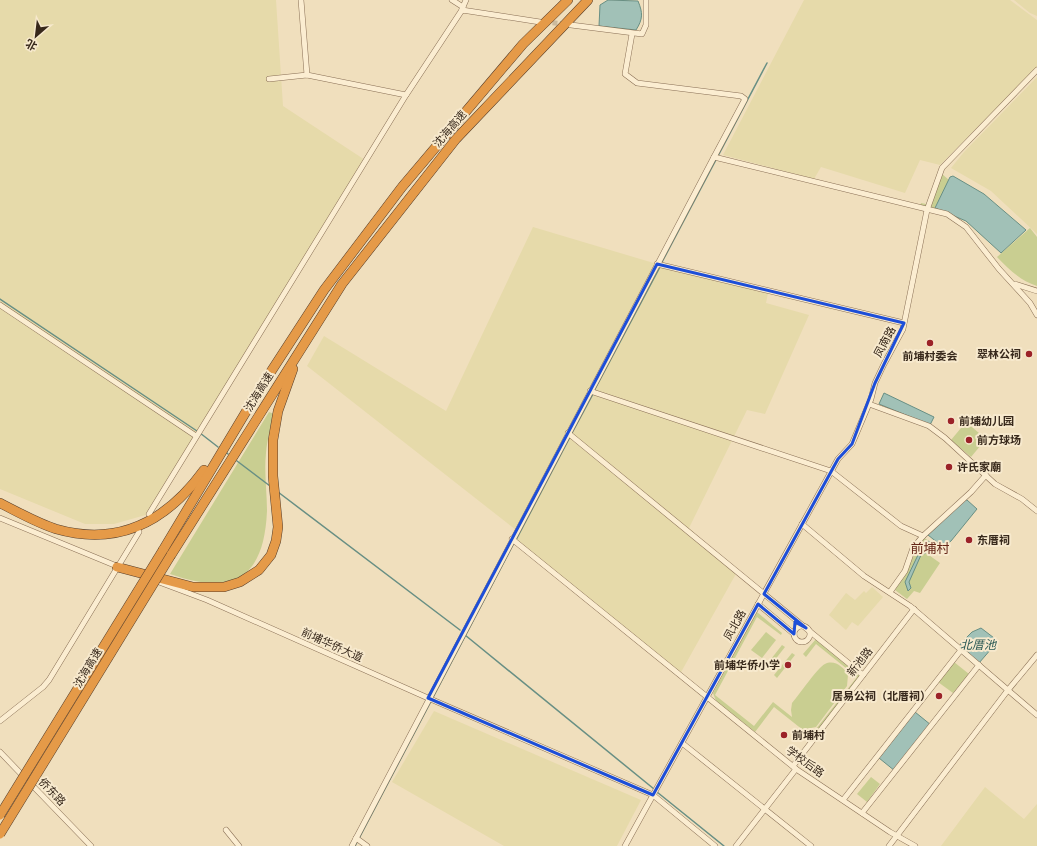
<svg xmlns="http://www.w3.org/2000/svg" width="1037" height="846" font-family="Bitter,'Noto Sans SC',serif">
  <rect width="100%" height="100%" fill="#f0dfbd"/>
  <!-- farmland -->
  <g fill="#e6daaa">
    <polygon points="0,0 276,0 283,106 365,160 149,514 114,524 85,524 0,489"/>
    <polygon points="804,0 1010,0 1037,20 1037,67 940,165 920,160 905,193 821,167 814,179 723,155"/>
    <polygon points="1014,0 1037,0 1037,16 1030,13"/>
    <polygon points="1037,77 1037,234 991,191 951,168 964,152"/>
    <polygon points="533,227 657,264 768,293 766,303 809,315 765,414 747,410 689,528 737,572 680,674 512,539 516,530 307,366 324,336 446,411"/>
    <polygon points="872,587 883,597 858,626 852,622 846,630 829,615 846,593 855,600 864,591 866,593"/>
    <polygon points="434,711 641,800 617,846 504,846 392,782"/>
    <polygon points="985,787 1024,819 1037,804 1037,846 941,846"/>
  </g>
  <!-- green -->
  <g fill="#c9ce91">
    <polygon points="942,174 949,180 934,210 920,208 921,203 931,205"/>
    <path d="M1030,228L1037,237V286C1020,281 1009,269 997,257Z"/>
    <path d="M269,412L274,414C271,426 267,440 266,453C264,472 267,492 267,511C264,579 233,596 170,574Z"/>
    <polygon points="966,422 986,439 971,457 951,440"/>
    <polygon points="923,537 933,544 926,553 940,563 920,593 914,591 907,599 895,590 904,576"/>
    <path d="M757,612L782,633L781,635L757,617L715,695L754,726L773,702L792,717L791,710L792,703C799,695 818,667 825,664C834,659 844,667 848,675L847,686L816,727L806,729L812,734L857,677L816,644L806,657L803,654L816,639L861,676L813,738L774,707L755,732L716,701L713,693Z"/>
    <polygon points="766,632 776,640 762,658 751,650"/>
    <polygon points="782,645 785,647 767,670 764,668"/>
    <polygon points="792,653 795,655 777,678 774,675"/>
    <polygon points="954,662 969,674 953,693 938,682"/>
    <polygon points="871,777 880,784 867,802 857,794"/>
  </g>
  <!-- water -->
  <g fill="#a1c1b7" stroke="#688f84">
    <path d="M608,0L638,1C643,13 643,19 636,30L599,26L600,5Z"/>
    <polygon points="953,176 984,194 1026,230 1001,253 966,221 935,208 950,177"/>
    <polygon points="884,393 934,417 930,425 879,404"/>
    <polygon points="964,500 967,500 977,509 951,541 943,547 928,535"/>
    <polygon points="928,541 933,544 926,553 921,555 909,582 911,588 908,591 905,582 918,555"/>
    <polygon points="981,628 998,641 979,663 960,644 972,632"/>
    <polygon points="915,712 931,725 895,771 879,758"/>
  </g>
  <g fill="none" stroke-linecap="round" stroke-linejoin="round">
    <!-- stream -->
    <g stroke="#688f84" stroke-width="1.5">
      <polyline points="661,264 767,63"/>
      <polyline points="0,299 197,431"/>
      <polyline points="594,391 660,267"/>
      <polyline points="200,433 218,447"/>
      <polyline points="572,433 593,394"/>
      <polyline points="227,453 228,454"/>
      <polyline points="237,461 270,486"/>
      <polyline points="278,492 460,630"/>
      <polyline points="516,540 570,437"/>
      <polyline points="465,635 654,789"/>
      <polyline points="657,792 724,846"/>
      <polyline points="355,846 514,543"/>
    </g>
    <!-- street-tunnel -->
    <polyline stroke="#cbba9d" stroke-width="5" stroke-dasharray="5 2.5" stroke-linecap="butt" points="545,22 565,24"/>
    <defs>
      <g id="street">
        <polyline points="301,0 307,75"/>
        <polyline points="452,0 463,7"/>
        <polyline points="462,9 466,0"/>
        <polyline points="571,25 642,34 646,25 646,0"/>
        <polyline points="632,34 625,74 637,83 741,96 745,99 714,157"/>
        <polyline points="269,79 307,75 406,95"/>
        <polyline points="657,264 904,323"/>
        <polyline points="1015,284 1037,291"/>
        <polyline points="0,305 196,436"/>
        <polyline points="590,391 831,471 901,526 923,536"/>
        <polyline points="869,404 929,426 945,438 995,484 1022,499 1037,511"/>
        <polyline points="568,433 863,675"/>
        <polyline points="149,514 406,95 462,10 540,22"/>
        <polyline points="0,518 119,567"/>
        <polyline points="802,524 864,576 910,606 1037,715"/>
        <polyline points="512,539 796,769 890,832 915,846"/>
        <polyline points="159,582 207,600 428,698 653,795 715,846"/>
        <polyline points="890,592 905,571 913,548 923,536 971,492 986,475"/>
        <polyline points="758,604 794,634"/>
        <circle cx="802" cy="634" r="8"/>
        <polyline points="0,721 43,687 49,680 139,532"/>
        <polyline points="682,743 811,846"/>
        <polyline points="0,752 25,778"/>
        <polyline points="793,766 914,609"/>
        <polyline points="30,783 91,846"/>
        <polyline points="843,800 961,650"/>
        <polyline points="862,813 979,665"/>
        <polyline points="226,830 239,846"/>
        <polyline points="356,838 367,846"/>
        <polyline points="352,846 714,157 947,214 966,227 999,269 1030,303 1037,315"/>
        <polyline points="625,846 838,459 852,444 871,399 875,383 884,364 903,329 927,210 942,168 1037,70"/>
        <polyline points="736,846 796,769"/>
        <polyline points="889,846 1008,690 1037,655"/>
      </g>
      <g id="highway">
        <path d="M0,503C18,512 37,523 56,529C119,547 167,521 204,470"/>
        <polyline points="163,550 259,390 324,290 402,187 523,44 568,0"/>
        <polyline points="171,555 342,284 456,139 588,0"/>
        <polyline points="117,567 193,587 224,587 240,582 259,570 271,555 276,541 278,527 273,476 273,440 278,411 293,369"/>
      </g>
    </defs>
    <!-- street casing -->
    <use href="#street" stroke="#896f55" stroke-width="6"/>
    <!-- highway casing -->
    <use href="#highway" stroke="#563d2a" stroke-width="10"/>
    <!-- street -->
    <use href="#street" stroke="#fbedd1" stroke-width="5"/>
    <!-- highway -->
    <use href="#highway" stroke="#e59a48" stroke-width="9"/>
    <defs>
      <g id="highway-bridge">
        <polyline points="0,815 163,550"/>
        <polyline points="0,834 171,555"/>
      </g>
    </defs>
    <!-- highway-bridge casing -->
    <use href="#highway-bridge" stroke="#563d2a" stroke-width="10" stroke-linecap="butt"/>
    <!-- highway-bridge -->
    <use href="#highway-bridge" stroke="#e59a48" stroke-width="9"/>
  </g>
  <!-- marked area -->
  <path fill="none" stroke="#1d4ed8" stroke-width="3" stroke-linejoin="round" d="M657,264L904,323L875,383L852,444L838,459L764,594L806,628L795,622L794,634L758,604L653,795L428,698Z"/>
  <!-- markers -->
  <g fill="#9b2228" stroke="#f7e9cd" stroke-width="1.5">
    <circle cx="930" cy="343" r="4"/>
    <circle cx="1029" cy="354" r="4"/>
    <circle cx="951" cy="421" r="4"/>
    <circle cx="969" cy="440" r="4"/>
    <circle cx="949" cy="467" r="4"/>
    <circle cx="969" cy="540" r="4"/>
    <circle cx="788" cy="665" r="4"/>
    <circle cx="939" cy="696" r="4"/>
    <circle cx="784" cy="735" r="4"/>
  </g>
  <g text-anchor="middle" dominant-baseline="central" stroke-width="4" stroke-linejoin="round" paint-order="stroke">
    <!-- street labels -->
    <g font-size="11" fill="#37281b" stroke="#f7e9cd">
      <text transform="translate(450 129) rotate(-49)">沈海高速</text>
      <text transform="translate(885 342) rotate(-62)">凤南路</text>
      <text transform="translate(259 392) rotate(-58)">沈海高速</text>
      <text transform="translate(735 625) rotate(-61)">凤北路</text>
      <text transform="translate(332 645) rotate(24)">前埔华侨大道</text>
      <text transform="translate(860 662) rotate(-52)">新池路</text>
      <text transform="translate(88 668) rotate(-59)">沈海高速</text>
      <text transform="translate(805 762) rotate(36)">学校后路</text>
      <text transform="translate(52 792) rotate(46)">侨东路</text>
    </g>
    <!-- poi labels -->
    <g font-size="11" font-weight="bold" fill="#37281b" stroke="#f7e9cd" text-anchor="start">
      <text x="1021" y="354" text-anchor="end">翠林公祠</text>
      <text x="930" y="356" text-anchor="middle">前埔村委会</text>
      <text x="959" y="421">前埔幼儿园</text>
      <text x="977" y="440">前方球场</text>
      <text x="957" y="467">许氏家廟</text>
      <text x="977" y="540">东厝祠</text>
      <text x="780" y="665" text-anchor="end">前埔华侨小学</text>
      <text x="931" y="696" text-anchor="end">居易公祠（北厝祠）</text>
      <text x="792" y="735">前埔村</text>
    </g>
    <!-- water labels -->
    <g font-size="12" font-style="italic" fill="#295853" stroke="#f7e9cd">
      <text x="978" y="645">北厝池</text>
    </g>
    <!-- quarter labels -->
    <g font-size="13" fill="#662618" stroke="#f7e9cd">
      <text x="930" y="548">前埔村</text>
    </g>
  </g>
  <!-- north arrow -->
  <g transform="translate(36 36) rotate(208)" stroke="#f7e9cd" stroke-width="3" paint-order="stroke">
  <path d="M0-3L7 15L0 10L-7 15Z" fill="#37281b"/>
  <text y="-6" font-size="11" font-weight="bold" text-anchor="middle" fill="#37281b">北</text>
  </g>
</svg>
